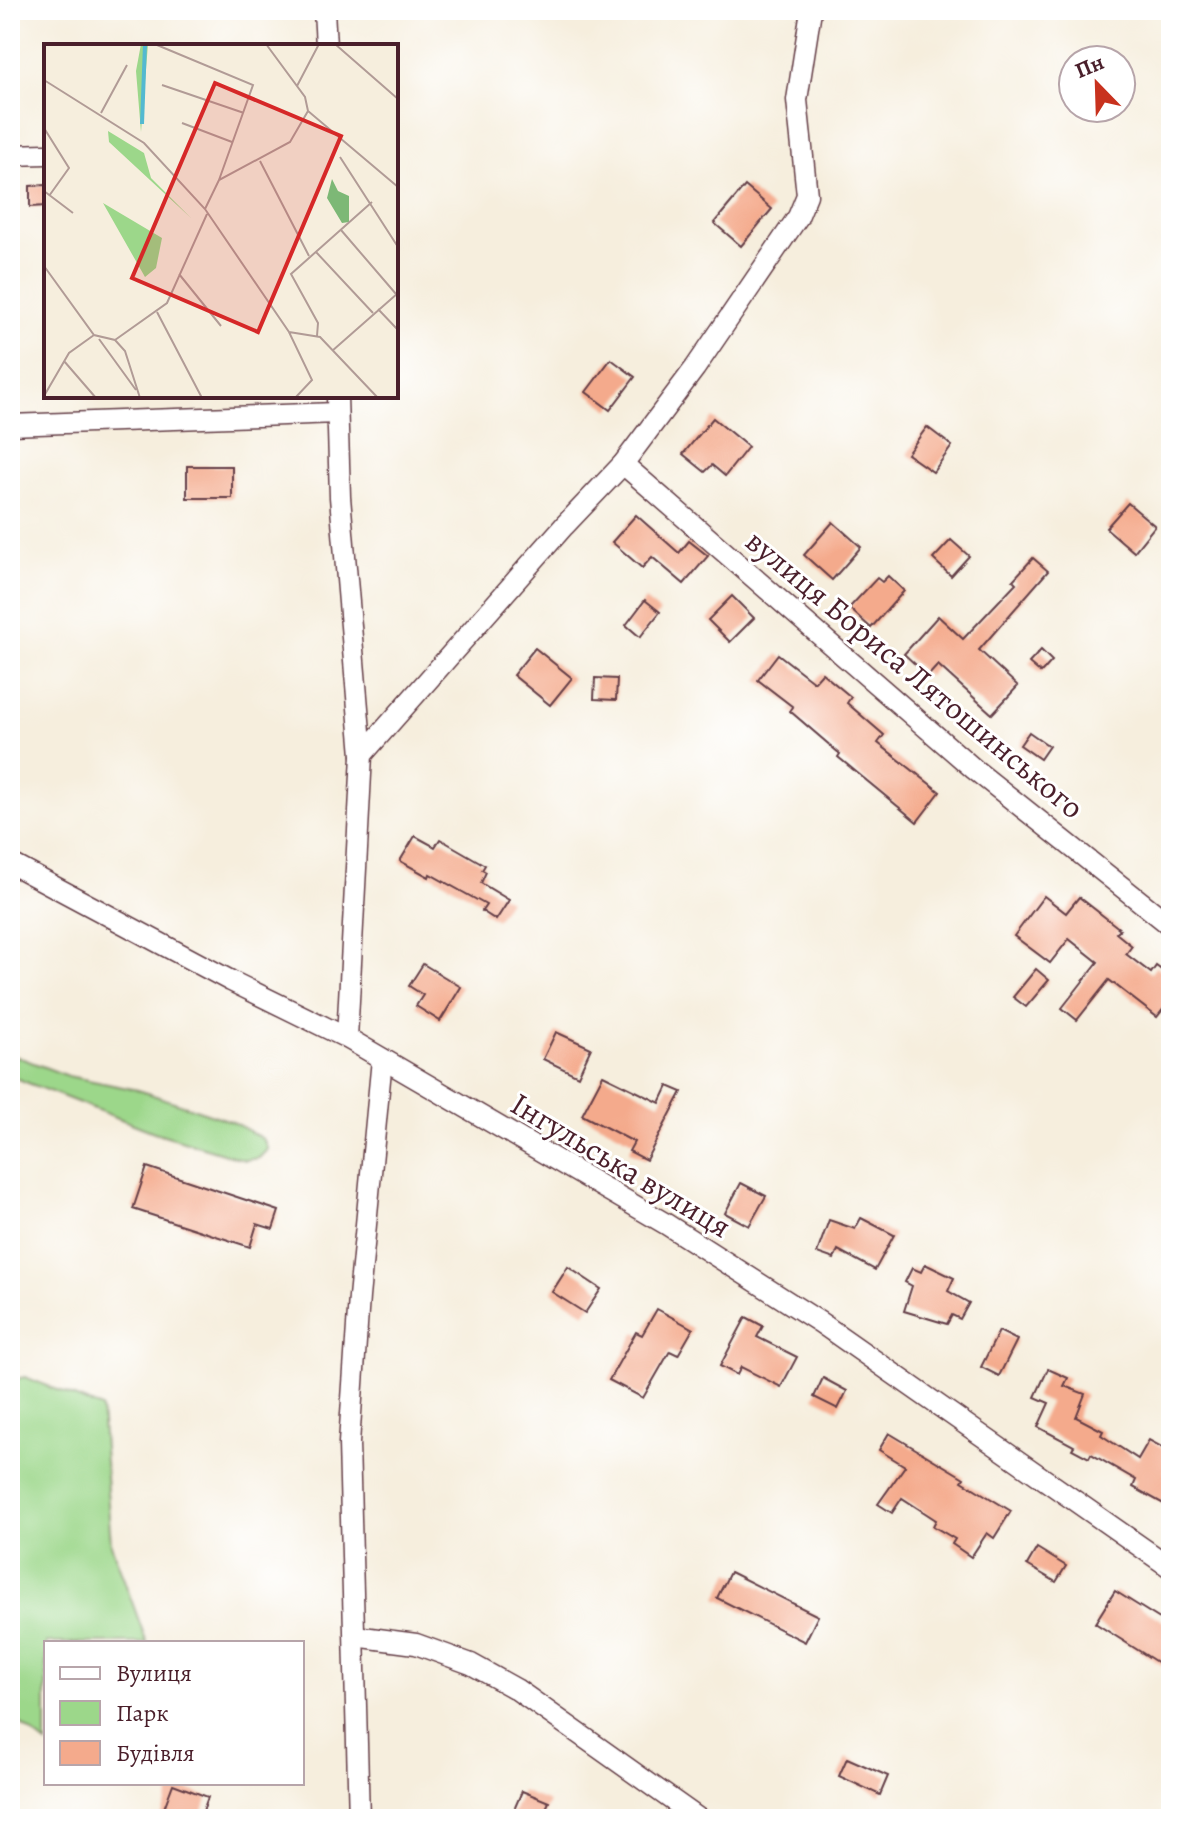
<svg xmlns="http://www.w3.org/2000/svg" width="1181" height="1829" font-family="Alegreya,serif">
  <rect width="100%" height="100%" fill="#fff"/>
  <filter id="ink" filterUnits="userSpaceOnUse"><feTurbulence type="fractalNoise" baseFrequency=".0125" numOctaves="2"/><feDisplacementMap in="SourceGraphic" scale="16" xChannelSelector="R" yChannelSelector="G"/><feConvolveMatrix kernelMatrix="1 2 1 2 8 2 1 2 1" color-interpolation-filters="sRGB"/></filter>
  <filter id="wash" filterUnits="userSpaceOnUse"><feTurbulence type="fractalNoise" baseFrequency=".006" numOctaves="4" result="noise"/><feDisplacementMap in="SourceGraphic" scale="32" xChannelSelector="R" yChannelSelector="G"/><feGaussianBlur stdDeviation="1.8" result="paint"/><feColorMatrix in="noise" values="0 0 0 0 0 0 0 0 0 0 0 0 0 0 0 0 0 1.4 0 .05"/><feComposite in="paint" operator="in"/></filter>
  <g filter="url(#wash)">
    <rect width="100%" height="100%" fill="#f6eedd"/>
    <!-- green -->
    <g fill="#9cd78a" stroke="#737b5a" stroke-width="2">
      <polygon points="10,1054 68,1076 138,1090 231,1121 263,1139 268,1149 259,1158 245,1160 154,1132 10,1076"/>
      <polygon points="25,1377 101,1408 111,1544 147,1643 46,1643 46,1744 22,1725 10,1711 10,1380"/>
    </g>
    <g id="blocks">
      <!-- building -->
      <g fill="#f4aa8c">
        <polygon points="46,185 46,206 30,207 30,186"/>
        <polygon points="745,186 772,209 741,246 714,223"/>
        <polygon points="611,359 635,377 610,410 586,392"/>
        <polygon points="713,418 748,447 725,476 712,465 705,472 683,454"/>
        <polygon points="927,427 952,446 933,472 907,454"/>
        <rect x="187" y="466" width="45" height="32"/>
        <polygon points="1128,503 1155,526 1134,552 1106,528"/>
        <polygon points="636,515 679,553 689,541 708,556 684,584 652,557 642,568 612,542"/>
        <polygon points="833,522 861,547 832,580 804,555"/>
        <polygon points="951,540 969,556 951,576 933,559"/>
        <polygon points="1033,558 1048,571 979,650 1018,686 992,714 938,665 928,676 904,654 938,616 963,639 1016,583 1013,580"/>
        <polygon points="888,576 904,591 871,628 849,608 877,578 882,582"/>
        <polygon points="732,596 754,618 730,642 708,620"/>
        <polygon points="645,600 660,612 640,637 626,625"/>
        <polygon points="535,648 572,678 550,705 513,675"/>
        <polygon points="1041,650 1052,661 1041,673 1029,663"/>
        <polygon points="778,654 814,682 822,673 851,697 847,703 884,735 878,743 940,792 917,822 838,757 840,754 790,711 793,707 758,680"/>
        <polygon points="595,678 617,679 616,700 594,699"/>
        <polygon points="1029,732 1049,746 1040,759 1020,745"/>
        <polygon points="415,836 435,847 440,839 485,865 482,870 486,872 481,883 509,900 496,920 482,911 486,905 430,874 429,877 400,861"/>
        <polygon points="1044,896 1066,913 1079,897 1120,929 1116,933 1132,946 1126,954 1151,973 1156,966 1171,977 1171,999 1157,1017 1109,980 1077,1020 1062,1008 1098,962 1069,939 1050,963 1014,936"/>
        <polygon points="423,964 461,987 440,1021 416,1006 423,995 409,986"/>
        <polygon points="1036,969 1049,980 1026,1007 1013,997"/>
        <polygon points="556,1032 591,1048 578,1076 543,1059"/>
        <polygon points="603,1075 660,1103 668,1086 682,1092 646,1160 629,1151 634,1142 582,1115"/>
        <polygon points="147,1167 279,1211 273,1229 257,1224 250,1247 133,1209"/>
        <polygon points="741,1183 766,1196 749,1226 725,1213"/>
        <polygon points="861,1218 894,1235 875,1270 838,1250 834,1259 817,1253 829,1220 855,1229"/>
        <polygon points="925,1264 954,1278 948,1291 969,1303 960,1319 952,1315 947,1324 904,1311 912,1286 905,1282 912,1268 921,1272"/>
        <polygon points="568,1267 601,1289 585,1313 552,1292"/>
        <polygon points="657,1309 693,1329 678,1355 670,1351 643,1398 609,1380 636,1332 642,1335"/>
        <polygon points="746,1317 763,1326 757,1337 797,1357 781,1387 741,1367 737,1375 720,1366"/>
        <polygon points="999,1331 1017,1340 999,1376 981,1367"/>
        <polygon points="1048,1369 1068,1378 1064,1386 1085,1394 1076,1417 1103,1431 1101,1435 1138,1459 1149,1440 1171,1452 1171,1459 1164,1472 1171,1476 1171,1508 1133,1487 1136,1480 1091,1454 1089,1458 1072,1449 1074,1446 1038,1427 1049,1403 1035,1397"/>
        <polygon points="823,1378 847,1391 838,1409 814,1397"/>
        <polygon points="889,1433 964,1478 962,1481 1011,1511 994,1538 987,1533 971,1557 952,1544 955,1539 933,1526 936,1520 902,1498 892,1513 878,1504 905,1466 879,1450"/>
        <polygon points="1037,1548 1066,1566 1056,1582 1027,1565"/>
        <polygon points="730,1572 818,1616 805,1642 717,1598"/>
        <polygon points="1115,1591 1171,1626 1171,1671 1095,1623"/>
        <polygon points="847,1758 888,1776 880,1795 839,1776"/>
        <polygon points="173,1784 208,1797 200,1819 160,1819"/>
        <polygon points="522,1791 549,1802 541,1819 510,1819"/>
      </g>
    </g>
  </g>
  <g filter="url(#ink)">
    <use href="#blocks" fill-opacity="0" stroke="#643e46" stroke-width="2"/>
    <g fill="none" stroke-linecap="round" stroke-linejoin="round">
      <defs>
        <g id="minor">
          <polyline points="324,10 326,46"/>
          <polyline points="10,155 46,154"/>
          <polyline points="337,396 340,497 362,755"/>
          <polyline points="10,425 337,413"/>
          <polyline points="623,464 974,769 1171,926"/>
          <polyline points="10,863 231,981 347,1038 666,1224 821,1323 1171,1568"/>
          <polyline points="347,1038 362,755 564,526 623,464 695,368 798,217 807,195 797,100 811,10"/>
          <polyline points="355,1636 416,1644 471,1664 516,1689 699,1819"/>
          <polyline points="359,1819 349,1443 359,1297 382,1059"/>
        </g>
      </defs>
      <!-- minor casing -->
      <use href="#minor" stroke="#643e46" stroke-width="23"/>
      <!-- minor -->
      <use href="#minor" stroke="#fff" stroke-width="20"/>
    </g>
  </g>
  <g text-anchor="middle" dominant-baseline="central" stroke-width="6" stroke-linejoin="round" paint-order="stroke">
    <!-- street labels -->
    <g font-size="32" fill="#4a1f2b" stroke="#fff">
      <text transform="translate(915 674) rotate(40)">вулиця Бориса Лятошинського</text>
      <text transform="translate(621 1165) rotate(31)">Інгульська вулиця</text>
    </g>
  </g>
  <!-- overview -->
  <g transform="translate(44 44)">
    <rect width="354" height="354" fill="#f6eedd"/>
    <path d="M97,0H104L97,88L92,27ZM64,87L100,109L107,134L147,174L65,98ZM59,159L118,194L112,224L101,233Z" fill="#9cd78a"/>
    <path d="M288,135L294,147L305,152V178L298,179L283,154Z" fill="#7db876"/>
    <path fill="none" stroke="#53b9d1" stroke-width="4" d="M98,80L101,0"/>
    <path fill="none" stroke="#b19b96" stroke-width="2" d="M222,0L261,53L264,67L354,143M291,0L354,55M113,1L209,41L175,136M0,36L100,99L161,165L245,288L268,336L251,354M118,41L200,69M253,42L275,0M57,69L83,21M138,79L188,98M0,84L25,124L5,152M296,113L354,203M216,117L265,212M0,147L29,169M161,165L175,136L246,98L264,67M297,186L352,250M272,208L329,269M0,222L50,291L71,296L81,307L96,354M135,230L177,282M334,265L354,286M113,268L158,354M245,288L276,293L334,354M273,292L274,279L247,230L328,158M55,295L92,346M71,296L123,259L163,170M288,307L354,249M20,317L52,354M0,352L25,309L50,291"/>
    <path fill="#d62828" fill-opacity="0.15" stroke="#d62828" stroke-width="4" d="M171,39L297,92L214,288L88,234Z"/>
    <rect width="354" height="354" fill="none" stroke="#4a1f2b" stroke-width="4"/>
  </g>
  <!-- margin -->
  <rect width="1181" height="1829" fill="none" stroke="#fff" stroke-width="40"/>
  <!-- legend -->
  <rect x="44" y="1641" width="260" height="144" fill="#ffffff" stroke="#b7a5aa" stroke-width="2"/>
  <rect x="60" y="1667" width="40" height="12" fill="#ffffff" stroke="#b7a5aa" stroke-width="2"/>
  <text x="116" y="1681" font-size="24" fill="#4a1f2b">Вулиця</text>
  <rect x="60" y="1701" width="40" height="24" fill="#9cd78a" stroke="#b7a5aa" stroke-width="2"/>
  <text x="116" y="1721" font-size="24" fill="#4a1f2b">Парк</text>
  <rect x="60" y="1741" width="40" height="24" fill="#f4aa8c" stroke="#b7a5aa" stroke-width="2"/>
  <text x="116" y="1761" font-size="24" fill="#4a1f2b">Будівля</text>
  <!-- north arrow -->
  <g transform="translate(1097 84) rotate(337)"><circle r="38" fill="#ffffff" stroke="#b7a5aa" stroke-width="2"/>
  <path d="M0-6L14 30L0 20L-14 30Z" fill="#c8321e"/>
  <text y="-12" font-size="22" font-weight="bold" text-anchor="middle" fill="#4a1f2b">Пн</text>
  </g>
</svg>
